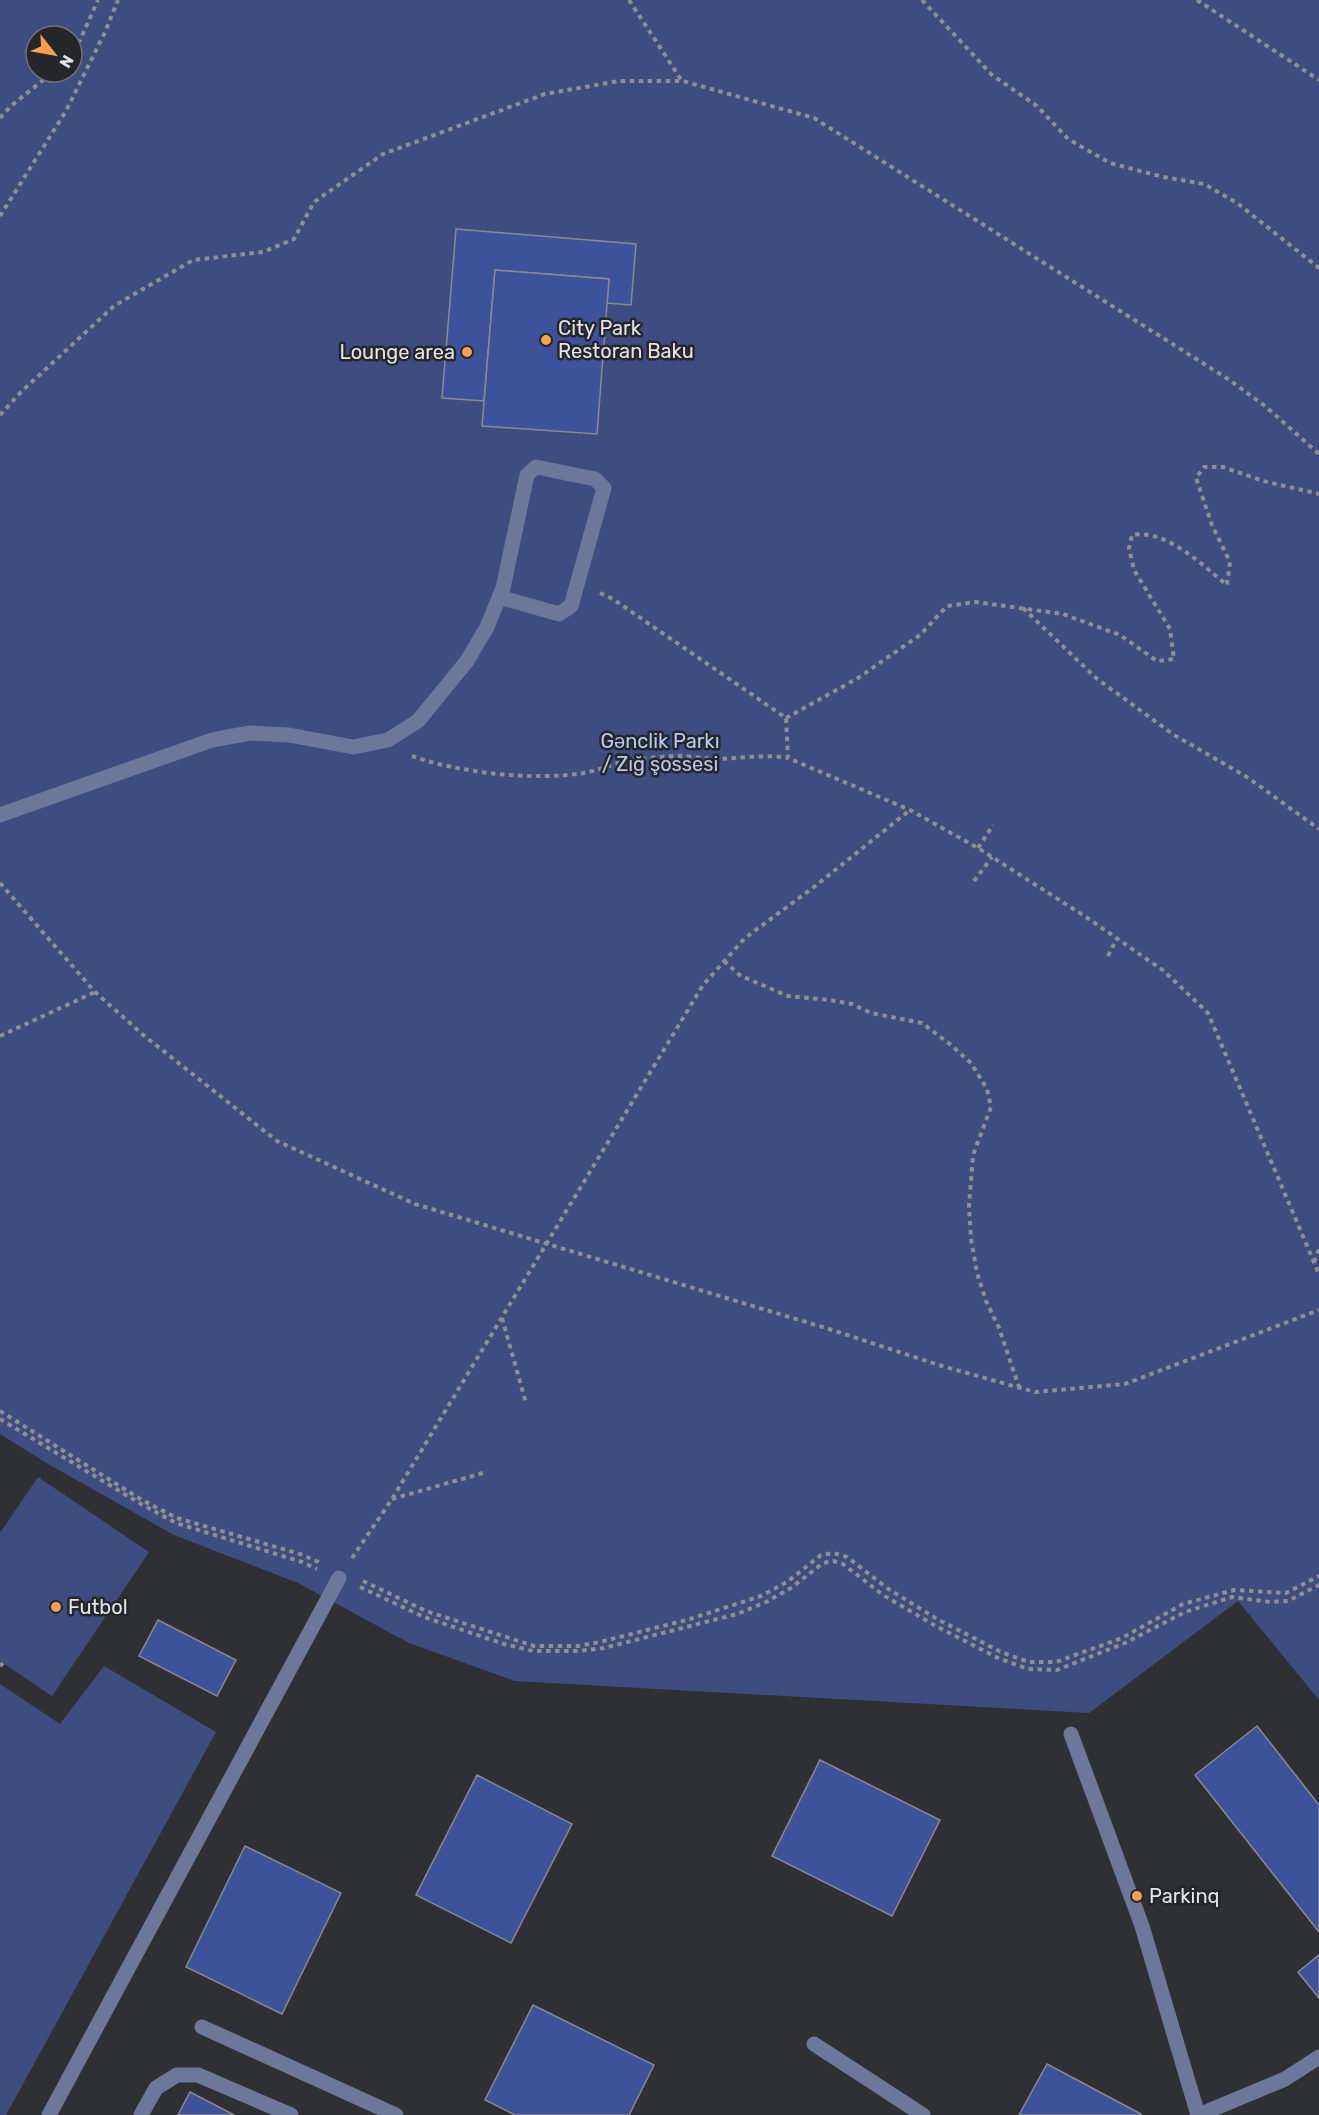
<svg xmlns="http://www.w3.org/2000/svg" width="1319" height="2115" font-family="Rubik,sans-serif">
  <rect width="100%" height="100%" fill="#2f3034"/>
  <!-- green -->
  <g fill="#3d4d7f" fill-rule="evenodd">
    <path d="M0,0H1319V1700L1238,1601L1089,1713L515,1681L409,1643L298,1583L174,1535L48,1464L0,1434ZM36,36H72V72H36Z"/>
    <polygon points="38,1477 149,1552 52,1696 0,1661 0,1533"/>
    <polygon points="104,1666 216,1732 6,2115 0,2115 0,1684 60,1724"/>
  </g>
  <!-- building -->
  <g fill="#3d529b" stroke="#898a8f" stroke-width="1.5">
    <polygon points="456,229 636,244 631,305 607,303 609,279 495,270 484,401 442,398"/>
    <polygon points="495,270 609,279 597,434 482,426"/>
    <polygon points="158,1620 236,1660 217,1696 139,1656"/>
    <polygon points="1257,1726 1319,1805 1319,1932 1195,1775"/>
    <polygon points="820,1760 940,1820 892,1916 772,1856"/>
    <polygon points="477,1775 572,1824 511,1943 416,1895"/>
    <polygon points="245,1846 341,1893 282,2014 186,1967"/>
    <polygon points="1319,1955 1319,1998 1298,1972"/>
    <polygon points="533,2005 654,2065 629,2115 515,2115 485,2100"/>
    <polygon points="1047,2064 1141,2114 1140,2115 1019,2115"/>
    <polygon points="190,2092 234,2115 178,2115"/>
  </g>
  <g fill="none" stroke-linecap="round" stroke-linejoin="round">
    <!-- path -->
    <g stroke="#8e8f93" stroke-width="4" stroke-dasharray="4.5 4.5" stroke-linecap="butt">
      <polyline points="629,0 682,81"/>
      <polyline points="922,0 992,75 1037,106 1068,139 1110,163 1163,177 1204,184 1237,203 1319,268"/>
      <polyline points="1197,0 1319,80"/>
      <polyline points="72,50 80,40 98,0"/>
      <polyline points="0,118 11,106 53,72"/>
      <polyline points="0,216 66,111 105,32 118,0"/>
      <polyline points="0,415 21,392 114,306 193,260 263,252 294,239 314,202 383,154 545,94 619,81 683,81 814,118 1228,379 1265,406 1319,454"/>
      <polyline points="600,593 613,599 786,718 788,758 910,810 978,848 1086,917 1164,971 1208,1013 1319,1274"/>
      <polyline points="1023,608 1096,678 1174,735 1247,777 1319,829"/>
      <path d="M786,718L858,678L920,635L947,606L976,602L1063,614L1120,635L1157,661L1174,659L1170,629L1134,570L1129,548L1132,535C1167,529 1202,565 1227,585L1230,562L1212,525L1196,478L1204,467H1223L1263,481L1319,494"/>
      <path d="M412,756C459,773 535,781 584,773C601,770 616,762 633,760C648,758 664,756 679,756C692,756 706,759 720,759C742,758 766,754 788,758"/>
      <polyline points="978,848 993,825"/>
      <polyline points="974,881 992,857"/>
      <polyline points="0,883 95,992 142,1034 277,1141 415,1204 829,1329 942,1366 1035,1392 1125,1384 1319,1310"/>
      <polyline points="1108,956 1117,938"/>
      <polyline points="724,961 741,976 788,996 830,1000 852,1004 871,1013 922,1023 951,1045 971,1063 987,1089 991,1107 973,1155 969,1206 971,1239 977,1273 986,1301 999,1328 1019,1387"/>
      <polyline points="0,1036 95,992"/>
      <polyline points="1314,1262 1319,1249"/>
      <polyline points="502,1318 526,1403"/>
      <polyline points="0,1411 142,1500 177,1518 300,1554 321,1563"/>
      <polyline points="0,1419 141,1504 176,1523 302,1562 317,1569"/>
      <polyline points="392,1499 483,1473"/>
      <polyline points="352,1558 392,1499 703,985 745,938 814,887 910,810"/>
      <polyline points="363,1581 426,1611 534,1646 578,1646 600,1642 690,1619 761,1596 787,1582 821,1555 833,1553 847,1557 887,1588 937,1619 1001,1652 1029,1662 1056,1662 1122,1638 1183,1604 1234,1590 1286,1593 1319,1576"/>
      <polyline points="360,1587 424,1617 504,1644 533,1651 579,1651 604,1648 737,1614 766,1602 791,1588 823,1563 833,1561 843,1564 883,1595 934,1625 998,1658 1028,1669 1057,1670 1125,1643 1185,1612 1232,1597 1270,1602 1288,1601 1319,1585"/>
      <polyline points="0,1666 3,1663"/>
    </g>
    <!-- minor -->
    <g stroke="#6b7899" stroke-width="15">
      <polyline points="0,815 212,740 250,733 289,735 353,747 388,740 418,721 467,661 487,627 503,588 527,475 536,467 595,479 604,488 571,606 559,614 499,597"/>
      <polyline points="1071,1734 1142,1926 1198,2115"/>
      <polyline points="202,2027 396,2115"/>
      <polyline points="814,2044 923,2115"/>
      <polyline points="49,2115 339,1578"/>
      <polyline points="141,2115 156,2088 177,2075 198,2075 291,2115"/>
      <polyline points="1199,2115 1285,2079 1319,2057"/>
    </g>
  </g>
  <!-- markers -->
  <g fill="#fa9f4f" stroke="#25262a" stroke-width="2">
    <circle cx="546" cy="340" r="6"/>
    <circle cx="467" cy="352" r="6"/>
    <circle cx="56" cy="1607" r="6"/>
    <circle cx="1137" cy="1896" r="6"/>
  </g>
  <g text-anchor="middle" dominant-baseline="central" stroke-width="5" stroke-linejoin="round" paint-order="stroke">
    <!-- poi labels -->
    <g font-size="20" fill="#e4e5e8" stroke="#25262a" text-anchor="start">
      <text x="558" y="328">City Park<tspan x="558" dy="23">Restoran Baku</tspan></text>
      <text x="455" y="352" text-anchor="end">Lounge area</text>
      <text x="68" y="1607">Futbol</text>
      <text x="1149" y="1896">Parkinq</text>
    </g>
    <!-- park labels -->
    <g font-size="20" fill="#bac9f3" stroke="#25262a">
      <text x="660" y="741">Gənclik Parkı<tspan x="660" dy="23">/ Zığ şossesi</tspan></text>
    </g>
  </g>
  <!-- north arrow -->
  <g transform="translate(54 54) rotate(121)"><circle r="28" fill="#25262a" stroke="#717276" stroke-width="1.5"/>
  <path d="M0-4.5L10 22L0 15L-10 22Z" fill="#fa9f4f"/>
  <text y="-9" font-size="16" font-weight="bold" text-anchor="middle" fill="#e4e5e8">N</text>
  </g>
</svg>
